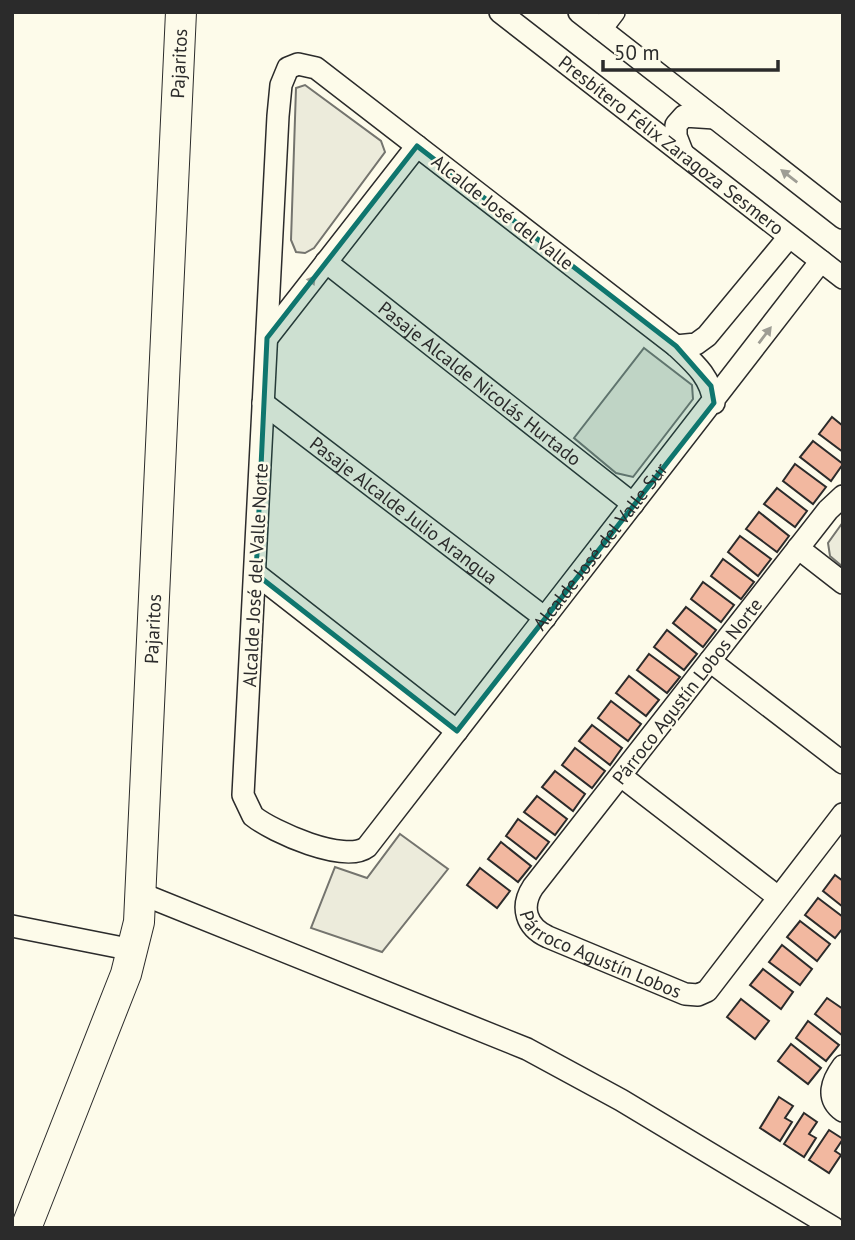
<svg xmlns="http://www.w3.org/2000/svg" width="855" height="1240" font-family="'PT Sans',sans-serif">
  <rect width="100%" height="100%" fill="#fdfbea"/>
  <!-- green -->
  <g fill="#ecebdb" stroke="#74746e" stroke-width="2">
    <polygon points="305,85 381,141 385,152 314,248 305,253 296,252 291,240 296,88"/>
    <polygon points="644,348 692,385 693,399 633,477 616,473 574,438"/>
    <polygon points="843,522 843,567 830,556 828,543"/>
    <polygon points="400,834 448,869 382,952 311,928 335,867 367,878"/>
  </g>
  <!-- building -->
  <g fill="#f2b8a0" stroke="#2b2b2b" stroke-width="2">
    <polygon points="832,417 843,426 843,452 819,434"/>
    <polygon points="813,441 843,464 831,481 800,457"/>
    <polygon points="795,464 826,487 813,504 783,481"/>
    <polygon points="777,488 807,511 795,527 764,504"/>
    <polygon points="759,512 789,536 777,552 746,529"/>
    <polygon points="740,536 771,559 758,576 728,552"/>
    <polygon points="723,559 754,582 741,599 711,576"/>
    <polygon points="703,582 734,605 721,622 691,599"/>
    <polygon points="686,607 716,630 703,647 673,623"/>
    <polygon points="667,630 697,654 684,670 654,647"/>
    <polygon points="649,654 680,677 667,693 637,670"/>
    <polygon points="629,676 659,700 646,716 616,693"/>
    <polygon points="611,701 641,724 628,741 598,718"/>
    <polygon points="592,725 622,748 610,765 579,741"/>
    <polygon points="575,748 605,771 592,788 562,765"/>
    <polygon points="555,771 585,794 573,811 542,787"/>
    <polygon points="537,796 567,819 555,835 524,812"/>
    <polygon points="518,819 549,842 536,859 506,836"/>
    <polygon points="501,842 531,866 518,882 488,859"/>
    <polygon points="480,868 510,891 497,908 467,885"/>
    <polygon points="835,875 843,881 843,907 823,891"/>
    <polygon points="818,898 843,917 843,928 835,938 805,915"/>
    <polygon points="800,921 830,944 817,961 787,937"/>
    <polygon points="782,945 812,969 800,985 769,962"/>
    <polygon points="763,969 793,992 781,1009 750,985"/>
    <polygon points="827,998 843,1009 843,1036 815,1014"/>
    <polygon points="741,999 769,1021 755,1039 727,1017"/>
    <polygon points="808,1021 839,1045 826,1061 796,1038"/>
    <polygon points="791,1044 821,1068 808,1084 778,1061"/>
    <polygon points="779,1097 793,1106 785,1118 792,1122 780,1141 760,1128"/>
    <polygon points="804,1113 817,1122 809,1134 816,1138 804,1157 784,1144"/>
    <polygon points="829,1130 843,1139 835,1151 841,1155 829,1173 809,1160"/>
  </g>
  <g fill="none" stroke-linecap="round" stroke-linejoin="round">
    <defs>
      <g id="street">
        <path id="s1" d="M500,12L843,278"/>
        <polyline points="579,12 843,218"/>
        <polyline points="601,29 614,12"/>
        <polyline points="683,154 676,136 676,125 684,116 715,118"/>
        <path id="s2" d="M326,262L633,504"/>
        <polyline points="267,338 417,146"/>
        <polyline points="676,346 696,344 707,336 789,237"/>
        <path id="s3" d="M263,403L545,618"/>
        <path id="s4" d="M714,403C711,377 694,363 676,346L316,68L298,64L288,68L281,85L278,116L243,795L253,816C273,832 345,864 367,847L821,261"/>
        <path id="s5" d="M843,496L828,510L533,887C520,907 526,927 548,937L685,994L698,995L707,991L843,814"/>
        <polyline points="798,548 843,583"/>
        <polyline points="256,574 457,731"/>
        <polyline points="710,661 843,763"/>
        <polyline points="621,776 778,897"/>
        <polyline points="142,894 527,1049 621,1100 834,1228"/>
        <polyline points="12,926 133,950"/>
        <path d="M843,1066C832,1081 825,1098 843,1111"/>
      </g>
      <g id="secondary">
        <path id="s6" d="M26,1228L126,974L139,922L181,12"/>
      </g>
    </defs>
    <!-- street casing -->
    <use href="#street" stroke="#2b2b2b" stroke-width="24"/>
    <!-- secondary casing -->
    <use href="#secondary" stroke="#2b2b2b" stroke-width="32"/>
    <!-- street -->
    <use href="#street" stroke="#fdfbea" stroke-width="21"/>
    <!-- secondary -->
    <use href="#secondary" stroke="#fdfbea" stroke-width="30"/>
  </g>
  <!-- one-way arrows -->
  <defs><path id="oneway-solid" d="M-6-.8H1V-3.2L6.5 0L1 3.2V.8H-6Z" transform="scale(1.75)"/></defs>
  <g fill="#9e9d94">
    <use href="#oneway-solid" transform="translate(789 176) rotate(-142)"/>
    <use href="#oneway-solid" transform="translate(309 284) rotate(-52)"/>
    <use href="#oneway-solid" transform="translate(765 335) rotate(-53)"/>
  </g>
  <!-- marked area -->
  <path fill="#0f766e" fill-opacity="0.2" stroke="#0f766e" stroke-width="5" stroke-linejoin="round" d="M417,146L676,346L711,386L714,403L457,731L256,574L267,338Z"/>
  <g text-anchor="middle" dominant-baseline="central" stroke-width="5" stroke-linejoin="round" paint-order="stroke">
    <!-- street labels -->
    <g font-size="19" fill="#2b2b2b" stroke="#fdfbea">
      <text stroke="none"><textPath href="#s6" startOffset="1186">Pajaritos</textPath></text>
      <text stroke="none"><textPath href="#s1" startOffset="217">Presbítero Félix Zaragoza Sesmero</textPath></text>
      <text transform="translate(503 212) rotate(38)">Alcalde José del Valle</text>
      <text stroke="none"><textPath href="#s2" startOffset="196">Pasaje Alcalde Nicolás Hurtado</textPath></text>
      <text stroke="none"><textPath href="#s3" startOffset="177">Pasaje Alcalde Julio Arangua</textPath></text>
      <text stroke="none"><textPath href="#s4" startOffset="1810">Alcalde José del Valle Sur</textPath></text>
      <text transform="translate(255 575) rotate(-87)">Alcalde José del Valle Norte</text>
      <text stroke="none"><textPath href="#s6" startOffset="620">Pajaritos</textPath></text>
      <text transform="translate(687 691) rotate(-52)">Párroco Agustín Lobos Norte</text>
      <text stroke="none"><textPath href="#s5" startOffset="614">Párroco Agustín Lobos</textPath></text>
    </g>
  </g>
  <!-- border -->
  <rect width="855" height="1240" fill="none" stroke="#2b2b2b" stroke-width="28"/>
  <!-- scale -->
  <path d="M603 60v10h175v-10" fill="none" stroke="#2b2b2b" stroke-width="3.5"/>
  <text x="614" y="60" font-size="21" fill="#2b2b2b" stroke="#fdfbea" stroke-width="5" paint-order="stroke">50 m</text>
</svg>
